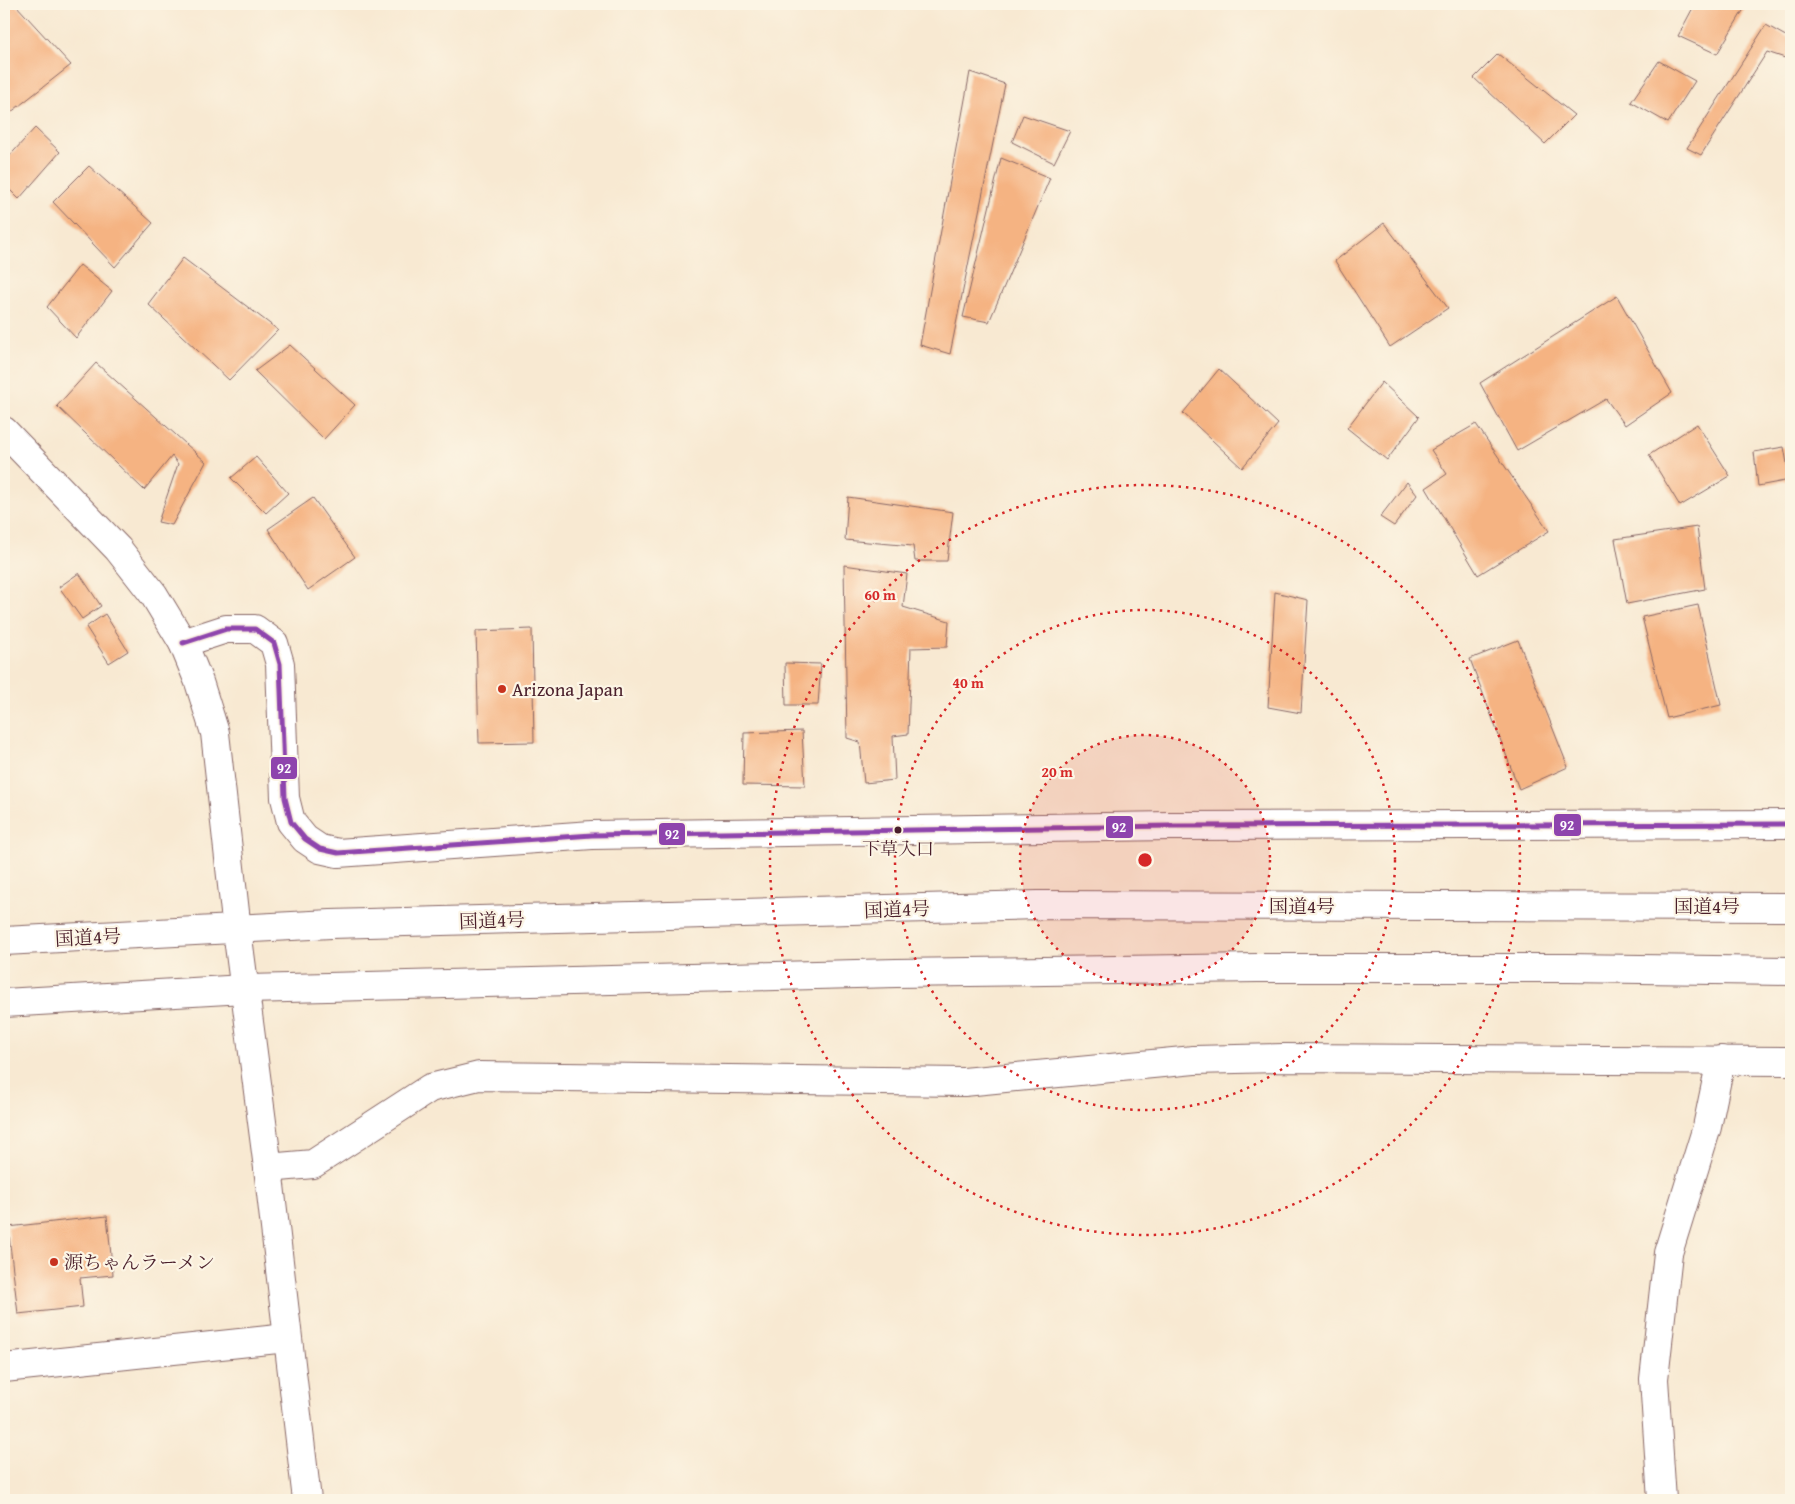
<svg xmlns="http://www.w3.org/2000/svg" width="1795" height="1504" font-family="'Gentium Book Plus','Noto Serif JP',serif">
  <rect width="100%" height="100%" fill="#fcf5e5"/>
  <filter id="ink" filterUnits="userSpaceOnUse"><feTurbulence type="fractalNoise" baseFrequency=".02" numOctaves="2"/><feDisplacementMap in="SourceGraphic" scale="10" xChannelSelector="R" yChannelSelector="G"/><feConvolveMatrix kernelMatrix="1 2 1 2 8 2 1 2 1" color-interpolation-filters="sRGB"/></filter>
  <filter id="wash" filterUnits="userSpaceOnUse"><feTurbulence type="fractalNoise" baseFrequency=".0096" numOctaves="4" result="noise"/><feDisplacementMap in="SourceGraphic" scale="20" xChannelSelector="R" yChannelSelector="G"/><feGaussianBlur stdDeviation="1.12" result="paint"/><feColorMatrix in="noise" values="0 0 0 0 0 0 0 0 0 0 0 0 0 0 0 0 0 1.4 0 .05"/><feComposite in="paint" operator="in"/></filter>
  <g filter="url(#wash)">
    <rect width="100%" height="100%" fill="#f8e9d2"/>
    <g id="blocks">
      <!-- building -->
      <g fill="#f5b382">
        <polygon points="4,4 15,4 71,65 10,113 4,104"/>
        <polygon points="1695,4 1747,4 1717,54 1678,36"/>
        <polygon points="1766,25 1791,39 1791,60 1767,52 1701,155 1687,148"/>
        <polygon points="1498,54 1574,115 1545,144 1474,78"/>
        <polygon points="1659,61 1695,81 1668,123 1631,102"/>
        <polygon points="970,72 1005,84 950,354 920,345"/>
        <polygon points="1023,115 1070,131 1054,163 1012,142"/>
        <polygon points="35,128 60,152 19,199 4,184 4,162"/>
        <polygon points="1001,158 1050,178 989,322 963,317"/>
        <polygon points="89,166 153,223 115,267 53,202"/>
        <polygon points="1384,223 1448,308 1390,347 1335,261"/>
        <polygon points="183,258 278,330 229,380 148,304"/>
        <polygon points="80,265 112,291 76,338 47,307"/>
        <polygon points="1617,296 1672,393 1625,425 1606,399 1517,451 1480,383"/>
        <polygon points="290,345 355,405 324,439 255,371"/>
        <polygon points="96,363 206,462 172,525 158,522 178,464 172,456 144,490 57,406"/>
        <polygon points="1219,369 1278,424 1242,468 1183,413"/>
        <polygon points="1382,382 1419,417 1387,460 1347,428"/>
        <polygon points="1476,424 1549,531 1478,575 1426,488 1447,474 1431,450"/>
        <polygon points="1697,424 1730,476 1680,506 1649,455"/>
        <polygon points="1784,447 1790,480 1758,486 1754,452"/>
        <polygon points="256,457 288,493 266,513 231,478"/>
        <polygon points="1407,482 1417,495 1394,526 1380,517"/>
        <polygon points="848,497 953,512 947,561 915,561 913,546 845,540"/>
        <polygon points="313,498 355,557 308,590 268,529"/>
        <polygon points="1697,527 1705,589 1627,604 1615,539"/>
        <polygon points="844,565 907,574 903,607 949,621 947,647 911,648 908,734 893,736 895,780 864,783 860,742 847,738"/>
        <polygon points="79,573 101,606 82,619 59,587"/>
        <polygon points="1275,592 1308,600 1301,713 1268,707"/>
        <polygon points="1698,605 1721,705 1667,718 1642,617"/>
        <polygon points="105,614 128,651 109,663 86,627"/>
        <polygon points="532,629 534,742 479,743 476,631"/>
        <polygon points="1518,640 1568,767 1519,789 1470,659"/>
        <polygon points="785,663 821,664 818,705 786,705"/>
        <polygon points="802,731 805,786 743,785 744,733"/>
        <polygon points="107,1216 113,1275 80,1278 83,1307 18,1314 8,1227"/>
      </g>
    </g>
  </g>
  <g filter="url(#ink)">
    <use href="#blocks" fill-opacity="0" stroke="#876665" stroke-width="1"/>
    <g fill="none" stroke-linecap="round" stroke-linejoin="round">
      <defs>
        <g id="street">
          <polyline points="183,643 226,629 255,629 274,643 280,664 285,798 291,822 305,839 320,849 338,853 592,835 1170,826 1791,824"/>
          <polyline points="268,1168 313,1164 430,1088 479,1076 964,1082 1194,1060 1283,1058 1791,1061"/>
          <polyline points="4,1368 287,1338"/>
          <polyline points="1662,1500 1654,1379 1668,1253 1707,1127 1721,1060"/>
        </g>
        <polyline id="secondary" points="4,431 118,549 154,595 183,643 199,682 215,733 237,930 268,1168 307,1500"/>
        <g id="highway">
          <polyline points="4,941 331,924 1038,905 1791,907"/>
          <polyline points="4,1003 244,989 896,973 1257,968 1568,968 1791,971"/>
        </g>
      </defs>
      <!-- street casing -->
      <use href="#street" stroke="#876665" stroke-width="30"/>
      <!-- secondary casing -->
      <use href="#secondary" stroke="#876665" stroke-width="30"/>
      <!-- highway casing -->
      <use href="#highway" stroke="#876665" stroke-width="30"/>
      <!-- street -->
      <use href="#street" stroke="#fff" stroke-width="28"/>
      <!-- secondary -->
      <use href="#secondary" stroke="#fff" stroke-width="28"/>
      <!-- highway -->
      <use href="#highway" stroke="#fff" stroke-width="28"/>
      <defs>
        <polyline id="bus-1" points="183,643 226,629 255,629 274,643 280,664 285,798 291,822 305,839 320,849 338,853 592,835 1170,826 1791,824"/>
      </defs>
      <!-- bus-1 casing -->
      <use href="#bus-1" stroke="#fcf5e5" stroke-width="9"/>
      <!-- bus-1 -->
      <use href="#bus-1" stroke="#8e44ad" stroke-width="5"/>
    </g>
  </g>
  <!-- distance rings -->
  <circle cx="1145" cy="860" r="125" fill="#d62828" fill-opacity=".12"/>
  <g fill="none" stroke="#d62828" stroke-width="2.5" stroke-dasharray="2.5 5">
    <circle cx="1145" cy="860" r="125"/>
    <circle cx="1145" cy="860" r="250"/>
    <circle cx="1145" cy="860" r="375"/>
  </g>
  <!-- markers -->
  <g fill="#c8321e" stroke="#fcf5e5" stroke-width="2">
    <circle cx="502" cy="689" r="5"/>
    <circle cx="54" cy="1262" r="5"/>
  </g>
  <circle fill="#4a1f2b" stroke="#fcf5e5" stroke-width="2" cx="898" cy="830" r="4.5"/>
  <g text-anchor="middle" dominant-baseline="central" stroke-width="4.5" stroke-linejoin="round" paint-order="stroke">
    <!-- bus labels -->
    <g font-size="18" fill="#4a1f2b" stroke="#fcf5e5">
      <text x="898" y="848">下草入口</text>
    </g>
    <!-- poi labels -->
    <g font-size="19" fill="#4a1f2b" stroke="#fcf5e5" text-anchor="start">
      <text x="512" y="689">Arizona Japan</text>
      <text x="64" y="1262">源ちゃんラーメン</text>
    </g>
    <!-- street labels -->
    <g font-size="19" fill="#4a1f2b" stroke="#fcf5e5">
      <text x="1302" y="906">国道4号</text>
      <text x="1707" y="906">国道4号</text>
      <text transform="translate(897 909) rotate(-2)">国道4号</text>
      <text transform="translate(492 920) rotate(-2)">国道4号</text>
      <text transform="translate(88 937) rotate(-3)">国道4号</text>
    </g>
  </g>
  <circle cx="1145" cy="860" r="8" fill="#d62828" stroke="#fcf5e5" stroke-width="2.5"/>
  <g font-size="15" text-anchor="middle" font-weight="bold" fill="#d62828" stroke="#fcf5e5" stroke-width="4.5" stroke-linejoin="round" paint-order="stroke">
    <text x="880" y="600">60 m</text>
    <text x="968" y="688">40 m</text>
    <text x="1057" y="777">20 m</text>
  </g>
  <g stroke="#fcf5e5" stroke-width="2">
    <rect x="270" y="756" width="28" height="24" rx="5" fill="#8e44ad"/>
    <rect x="1553" y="813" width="29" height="24" rx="5" fill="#8e44ad"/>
    <rect x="1105" y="815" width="29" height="24" rx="5" fill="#8e44ad"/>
    <rect x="658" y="822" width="28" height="24" rx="5" fill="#8e44ad"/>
  </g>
  <g font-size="14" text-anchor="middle" font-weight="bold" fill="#fff">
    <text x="284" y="773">92</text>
    <text x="1567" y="830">92</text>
    <text x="1119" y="832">92</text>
    <text x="672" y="839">92</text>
  </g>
  <!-- margin -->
  <rect width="1795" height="1504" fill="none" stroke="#fcf5e5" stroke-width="20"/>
</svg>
